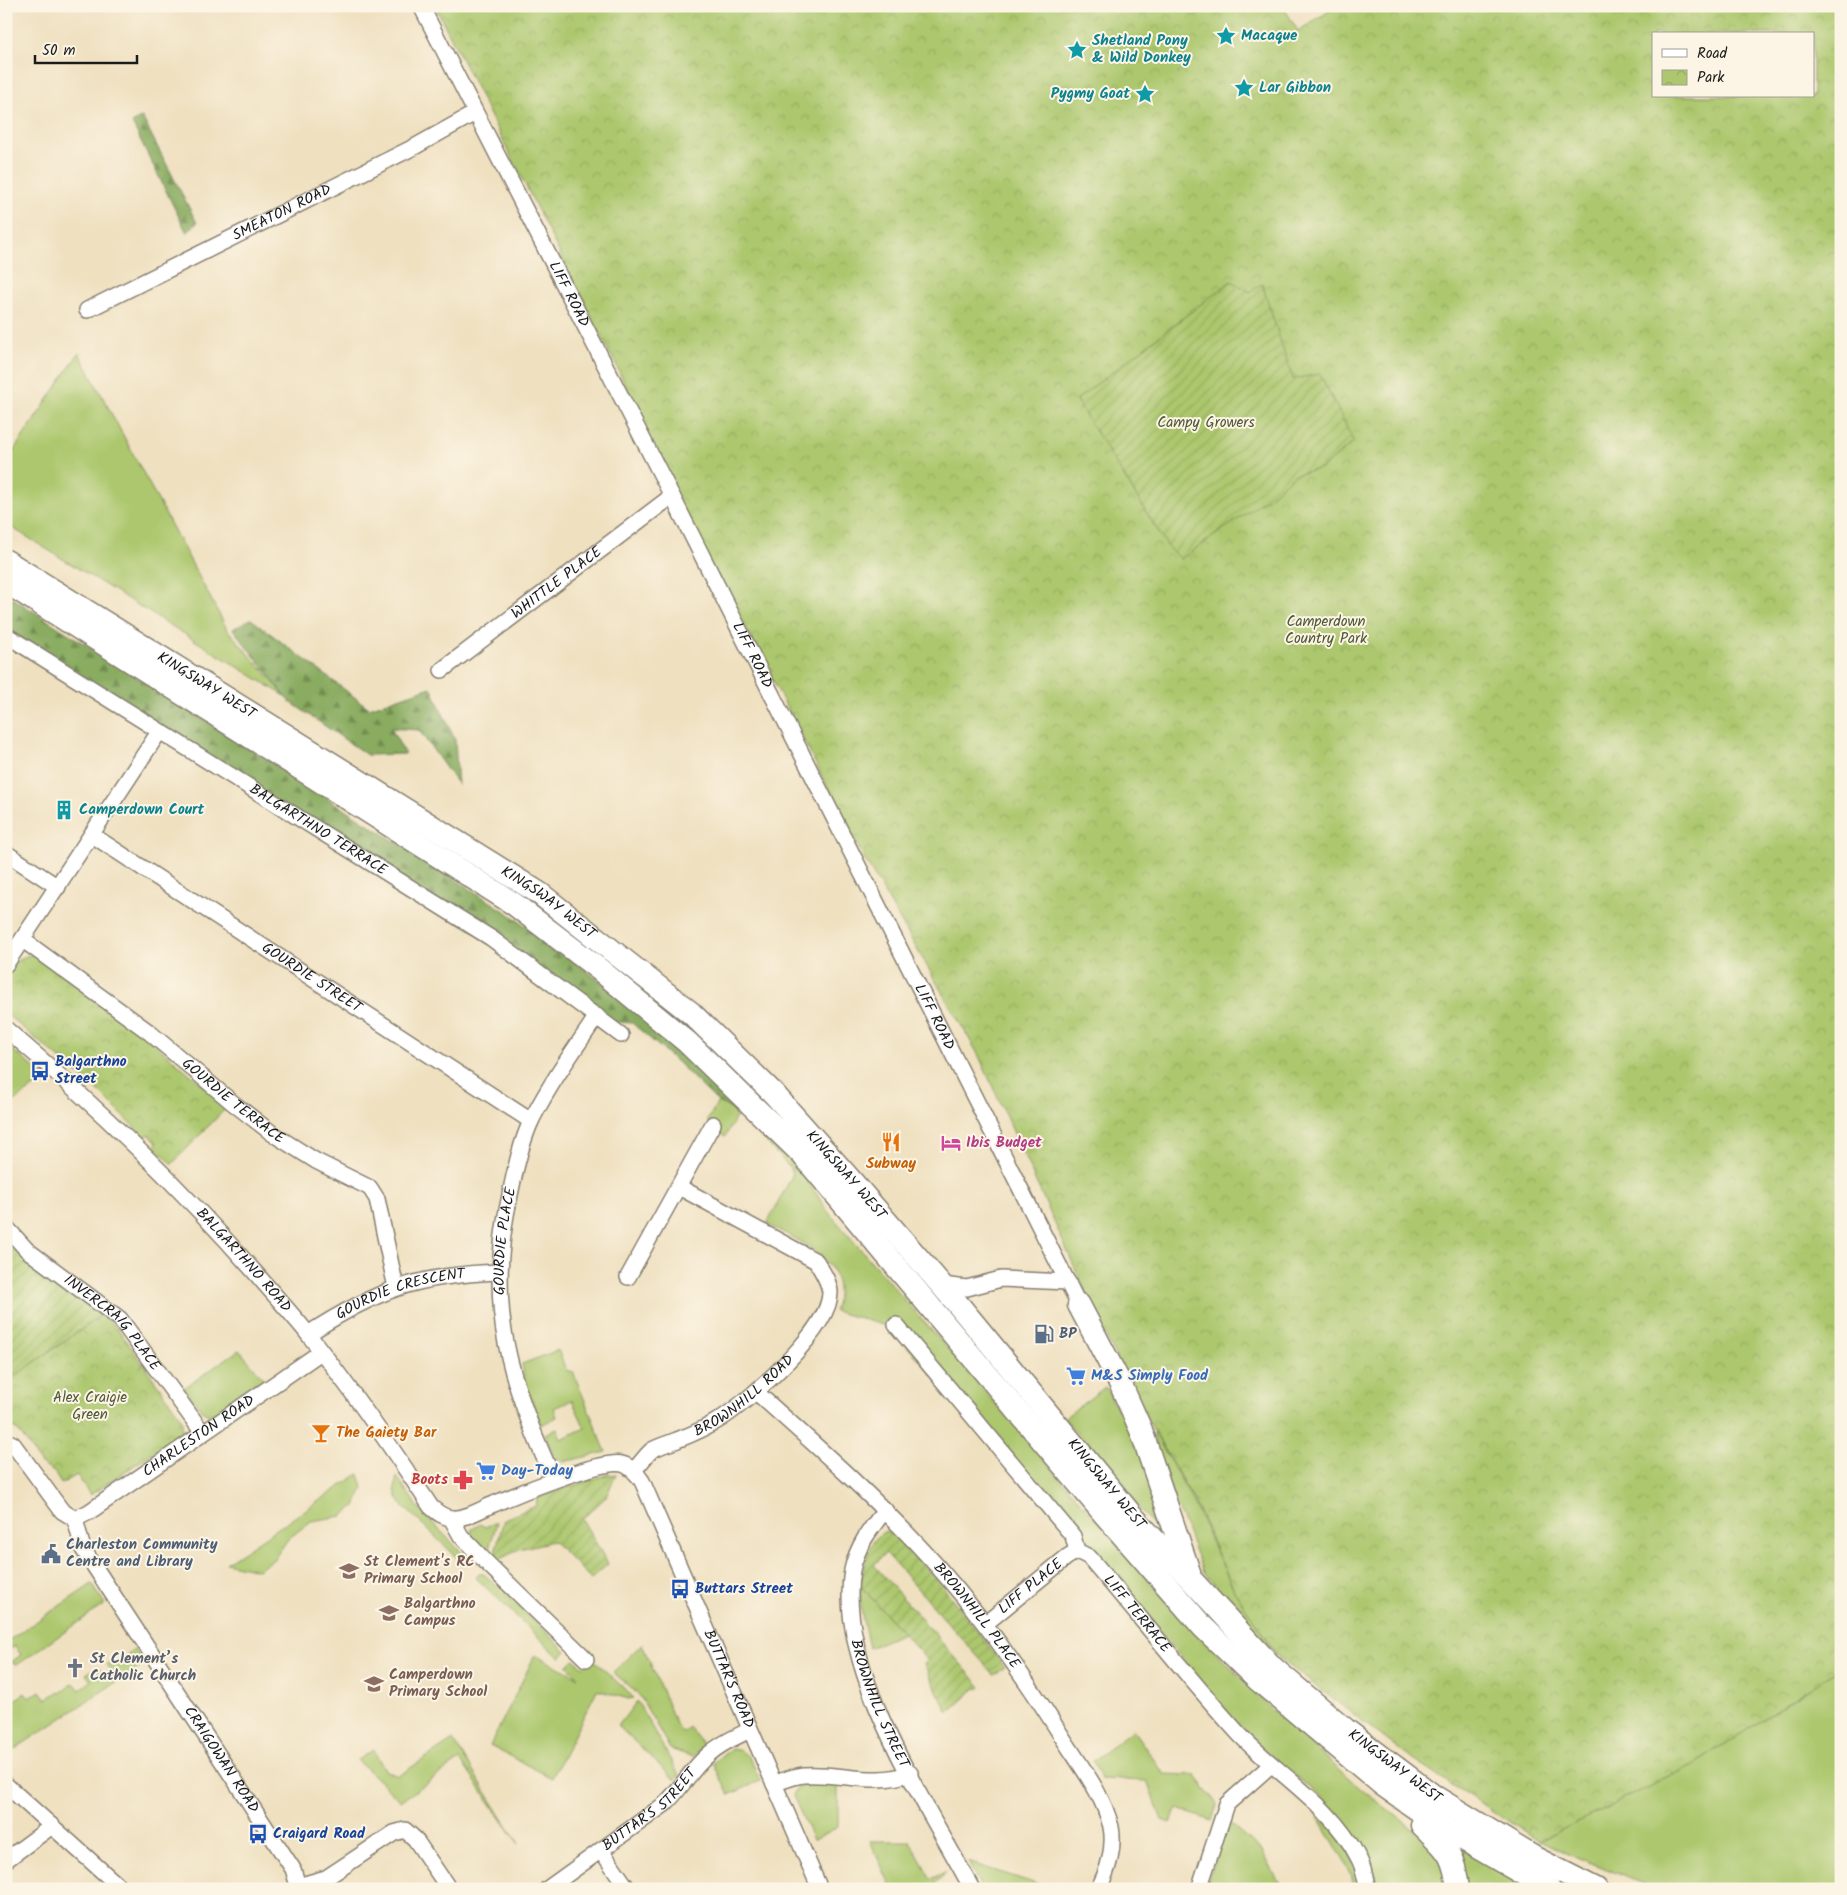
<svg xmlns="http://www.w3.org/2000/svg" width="1847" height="1895" font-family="Kalam,sans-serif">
  <defs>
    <pattern id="forest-firs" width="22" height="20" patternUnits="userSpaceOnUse" patternTransform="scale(1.25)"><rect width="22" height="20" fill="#89ac60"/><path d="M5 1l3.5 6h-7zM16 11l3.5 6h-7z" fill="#6f8b4e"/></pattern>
    <pattern id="park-crowns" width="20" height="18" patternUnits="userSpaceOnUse" patternTransform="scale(1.25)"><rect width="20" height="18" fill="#acc76d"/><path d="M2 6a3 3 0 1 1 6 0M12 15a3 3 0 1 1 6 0" fill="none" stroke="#93aa5e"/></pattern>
    <pattern id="garden-furrows" width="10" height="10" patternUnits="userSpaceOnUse" patternTransform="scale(1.25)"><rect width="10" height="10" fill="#acc76d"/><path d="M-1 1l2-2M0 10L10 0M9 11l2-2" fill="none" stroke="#93aa5e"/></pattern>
  </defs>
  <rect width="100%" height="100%" fill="#fcf5e5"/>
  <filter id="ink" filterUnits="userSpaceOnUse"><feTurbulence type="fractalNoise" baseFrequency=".02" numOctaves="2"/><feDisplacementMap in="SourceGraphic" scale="10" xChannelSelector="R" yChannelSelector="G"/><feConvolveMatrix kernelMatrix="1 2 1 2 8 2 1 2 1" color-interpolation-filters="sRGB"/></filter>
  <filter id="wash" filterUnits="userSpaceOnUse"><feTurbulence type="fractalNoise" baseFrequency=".0096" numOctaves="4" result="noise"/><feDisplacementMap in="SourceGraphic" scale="20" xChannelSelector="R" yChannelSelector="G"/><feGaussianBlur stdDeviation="1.12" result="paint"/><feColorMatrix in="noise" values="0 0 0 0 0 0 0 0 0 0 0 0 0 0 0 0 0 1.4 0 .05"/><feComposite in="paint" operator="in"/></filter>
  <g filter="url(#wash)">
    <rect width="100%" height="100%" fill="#efe0c0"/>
    <!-- grass -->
    <g fill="#acc76d" stroke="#647244">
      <polygon points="79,353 227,629 285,696 6,524 6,462"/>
      <polygon points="6,1045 47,1078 6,1107"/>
      <path d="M718,1102L738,1112L742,1107L800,1169L829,1213L1170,1604L1271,1709L1361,1789L1441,1850L1452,1889H1373C1368,1868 1363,1847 1350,1829C1320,1790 1276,1765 1243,1729C1192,1673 1145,1613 1096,1555L1083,1545L890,1327L834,1311C836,1304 839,1295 838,1288C834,1252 794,1239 767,1224L792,1176L791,1169L739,1112L725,1137L707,1121Z"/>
      <path d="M239,1350L264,1379C259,1383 254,1384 249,1386C233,1394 225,1409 209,1415L203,1412L184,1388Z"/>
      <polygon points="558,1350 566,1370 573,1372 606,1452 563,1462 554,1456 545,1434 557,1429 561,1439 585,1428 572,1400 554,1408 557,1417 541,1425 525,1382 522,1364"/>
      <polygon points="1105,1387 1139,1447 1170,1546 1064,1418"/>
      <polygon points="1153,1430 1189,1494 1235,1592 1278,1657 1203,1572 1170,1488 1155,1444"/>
      <polygon points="359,1474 363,1488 355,1506 342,1516 311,1521 288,1539 274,1559 258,1570 226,1563"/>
      <path d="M397,1477L419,1509L468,1559L466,1566L402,1505C395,1496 393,1488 397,1477Z"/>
      <polygon points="497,1522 488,1552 472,1536 471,1530 480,1524 485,1527"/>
      <polygon points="479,1574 484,1574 566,1651 560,1658 476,1578"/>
      <polygon points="92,1584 105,1604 17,1665 11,1662 21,1655 15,1646 6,1652 6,1642"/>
      <polygon points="860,1585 903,1633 869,1648 861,1610"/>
      <polygon points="642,1644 677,1726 683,1732 689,1727 704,1746 693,1757 670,1749 640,1696 613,1672"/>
      <polygon points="135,1649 145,1663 6,1755 6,1706 25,1693 29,1698 40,1691 46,1699 59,1692 60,1693 74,1683 80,1690 91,1681 86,1674 94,1669 96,1672 100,1669 105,1675 111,1670 107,1664 111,1661 114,1664"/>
      <polygon points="535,1655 578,1677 567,1666 574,1659 583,1667 592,1658 634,1698 629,1699 597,1690 552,1778 490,1746"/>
      <polygon points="1841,1668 1841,1889 1655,1889 1539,1841 1695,1764"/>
      <polygon points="637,1701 679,1775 675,1780 618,1726"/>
      <polygon points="1133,1730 1164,1774 1195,1775 1217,1804 1212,1821 1177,1809 1170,1823 1162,1820 1147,1781 1101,1779 1093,1761"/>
      <polygon points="453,1740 519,1844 460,1760 401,1801 357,1760 373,1750 386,1771 398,1776"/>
      <path d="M731,1749C750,1750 753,1765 760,1781L729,1795L713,1763Z"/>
      <polygon points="805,1783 838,1785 838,1827 813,1840 793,1796 798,1787"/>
      <path d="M1316,1812C1342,1838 1352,1852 1362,1889H1354L1351,1873Z"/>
      <polygon points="1227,1821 1262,1851 1283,1889 1205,1889"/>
      <polygon points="870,1841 910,1841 931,1879 947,1871 930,1889 892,1889"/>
      <polygon points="1450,1841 1530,1889 1463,1889"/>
      <polygon points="968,1862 1053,1889 982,1889"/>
    </g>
    <!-- forest -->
    <g fill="url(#forest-firs)" stroke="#52643e">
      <polygon points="142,117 197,223 187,233 132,123"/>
      <polygon points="6,594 508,913 595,977 681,1049 742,1107 739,1112 718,1102 677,1062 632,1023 614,1022 6,628"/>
      <polygon points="251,619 369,708 431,687 455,740 458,785 419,730 391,728 405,754 367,755 289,701 233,629"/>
    </g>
    <!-- park -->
    <g fill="url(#park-crowns)" stroke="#647244" fill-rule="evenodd">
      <path d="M435,6H1283L1298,31L1337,6H1841V1668L1695,1764L1539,1841L1409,1757L1278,1657L1235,1592L1193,1499L1142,1410L1109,1343L978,1054L864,858L751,638L672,496L618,369ZM1653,34H1813V96H1653Z"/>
      <path d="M35,954L145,1036L228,1106L172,1164L154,1146L157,1143L149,1134L145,1138L94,1087L6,1014C6,987 1,959 35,954Z"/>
      <polygon points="102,1315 118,1329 182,1419 182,1433 90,1495 77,1475 61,1484 54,1472 41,1464 21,1434 6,1421 6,1382"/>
    </g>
    <!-- garden -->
    <g fill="url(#garden-furrows)" stroke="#647244">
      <polygon points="1231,281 1250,292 1262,284 1293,379 1320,374 1354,442 1322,468 1294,475 1268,498 1181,559 1170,550 1076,400"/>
      <polygon points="6,1240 13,1248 102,1315 6,1382"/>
      <polygon points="609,1474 616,1475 606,1497 582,1519 608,1564 591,1579 553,1541 519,1549 497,1561 494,1556 504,1519 536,1506 537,1498"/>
      <path d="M886,1531L894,1534L939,1582L1005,1667L994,1675L886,1553L874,1565L981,1687L979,1689L976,1688L948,1713L924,1664L928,1661L860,1585C864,1567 867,1539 886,1531Z"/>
    </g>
  </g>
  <g filter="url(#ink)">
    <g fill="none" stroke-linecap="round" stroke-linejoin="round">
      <defs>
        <g id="minor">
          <path id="s1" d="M421,6L672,496L1079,1305"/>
          <path id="s2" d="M87,310L416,146L475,113"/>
          <path id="s3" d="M6,635L491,938L621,1035"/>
          <path id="s4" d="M442,670L672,496"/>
          <path id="s5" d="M92,835L531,1121"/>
          <polyline points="6,853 58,887"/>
          <path id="s6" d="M23,940L149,1032L233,1103L273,1134L316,1161L370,1188L377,1199L396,1288"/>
          <polyline points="6,964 159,732"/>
          <path id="s7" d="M6,1029C98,1107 180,1186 259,1277C275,1296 293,1315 308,1334C352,1390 392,1448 431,1507C437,1512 442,1517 451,1518C465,1520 481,1509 494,1504C517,1494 602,1459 622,1464C631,1466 637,1474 642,1481L820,1889"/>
          <path id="s8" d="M6,1227L27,1250L120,1319L203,1433"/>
          <polyline points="628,1277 713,1124"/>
          <polyline points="941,1285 967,1288 1001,1279 1068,1282"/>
          <polyline points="896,1325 1073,1536 1077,1551"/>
          <path id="s9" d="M308,1334C376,1290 418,1275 499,1272"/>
          <path id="s10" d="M756,1392C819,1448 882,1504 938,1567C984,1619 1024,1676 1061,1735C1079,1764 1103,1793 1111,1827C1115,1847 1108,1872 1098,1889"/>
          <path id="s11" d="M6,1441L13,1444L62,1511L75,1519L83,1549L293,1869L298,1886"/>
          <path id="s12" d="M634,1470C640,1464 646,1455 652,1450C659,1446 670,1443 677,1440C693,1434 708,1427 722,1418C751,1399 831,1329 830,1292C829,1281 822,1271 816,1261L679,1187"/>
          <path id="s13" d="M554,1480C509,1380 485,1306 510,1195C515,1170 521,1142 532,1119C551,1082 574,1050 597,1016"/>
          <path id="s14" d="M885,1510C871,1528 857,1546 852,1570C835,1668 927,1804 972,1889"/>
          <polyline points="451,1518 461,1536 487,1563 586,1659"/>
          <path id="s15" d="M75,1519L89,1512L321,1352"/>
          <path id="s16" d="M1077,1551L1089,1557C1139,1615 1187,1677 1239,1734C1279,1776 1333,1806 1359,1859C1364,1868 1365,1879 1368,1889"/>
          <path id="s17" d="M985,1624L1067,1557L1077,1551"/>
          <path d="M774,1784C784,1780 793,1776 804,1775C839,1772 877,1787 910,1773"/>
          <polyline points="6,1785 122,1889"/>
          <polyline points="601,1850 628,1889"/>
          <polyline points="6,1860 52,1826"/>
          <polyline points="298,1886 326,1878 394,1833 405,1830 415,1839 449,1889"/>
          <path id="s18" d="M547,1889L665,1804C681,1789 692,1768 709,1754C721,1743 736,1737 750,1730"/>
          <polyline points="1199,1889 1227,1804 1271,1765"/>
        </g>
        <g id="highway">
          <path id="s19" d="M6,561L539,893L691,1013L774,1094L848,1177L956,1302L1134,1518L1273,1668L1346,1730L1435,1797L1533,1857L1596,1889"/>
          <polyline points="6,582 514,904 600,970 687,1042 801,1153 1105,1515 1203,1627 1257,1679 1383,1785 1444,1828 1549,1889"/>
          <polyline points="1079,1305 1121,1385 1141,1430 1189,1572"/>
          <path d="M1422,1825C1447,1850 1454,1853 1458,1889"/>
        </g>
      </defs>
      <!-- minor casing -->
      <use href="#minor" stroke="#867e6e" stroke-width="18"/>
      <!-- highway casing -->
      <use href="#highway" stroke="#867e6e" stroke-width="25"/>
      <!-- minor -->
      <use href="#minor" stroke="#fff" stroke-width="15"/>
      <!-- highway -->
      <use href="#highway" stroke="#fff" stroke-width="22"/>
    </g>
  </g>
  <!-- icons -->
  <defs>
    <symbol id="sight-bare" viewBox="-9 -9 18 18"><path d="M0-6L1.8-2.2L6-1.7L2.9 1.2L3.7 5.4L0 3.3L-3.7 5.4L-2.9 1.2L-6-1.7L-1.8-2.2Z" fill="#0f9aa8" stroke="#fcf5e5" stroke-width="2.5" paint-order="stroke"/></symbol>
    <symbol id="building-bare" viewBox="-9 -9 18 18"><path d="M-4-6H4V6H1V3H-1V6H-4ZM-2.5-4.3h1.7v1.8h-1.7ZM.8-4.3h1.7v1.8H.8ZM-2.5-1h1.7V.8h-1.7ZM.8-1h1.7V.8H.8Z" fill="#0f9aa8" stroke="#fcf5e5" stroke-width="2.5" paint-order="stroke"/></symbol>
    <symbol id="bus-bare" viewBox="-9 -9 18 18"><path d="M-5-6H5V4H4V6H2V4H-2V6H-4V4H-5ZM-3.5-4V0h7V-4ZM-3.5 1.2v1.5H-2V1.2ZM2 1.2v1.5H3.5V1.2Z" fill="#1a4fb4" stroke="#fcf5e5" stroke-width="2.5" paint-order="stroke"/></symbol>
    <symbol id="restaurant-bare" viewBox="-9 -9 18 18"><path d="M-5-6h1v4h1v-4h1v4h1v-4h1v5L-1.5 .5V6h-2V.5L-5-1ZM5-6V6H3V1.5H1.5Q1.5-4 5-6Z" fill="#e8710a" stroke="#fcf5e5" stroke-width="2.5" paint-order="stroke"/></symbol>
    <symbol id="hotel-bare" viewBox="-9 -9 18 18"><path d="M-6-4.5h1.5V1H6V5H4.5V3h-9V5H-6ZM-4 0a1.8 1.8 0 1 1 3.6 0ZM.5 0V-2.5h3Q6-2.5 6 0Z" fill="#d1479c" stroke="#fcf5e5" stroke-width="2.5" paint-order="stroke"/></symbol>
    <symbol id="fuel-bare" viewBox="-9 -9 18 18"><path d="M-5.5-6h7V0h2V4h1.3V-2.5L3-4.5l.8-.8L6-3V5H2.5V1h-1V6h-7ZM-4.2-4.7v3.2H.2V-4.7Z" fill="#5c6f8a" stroke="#fcf5e5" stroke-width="2.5" paint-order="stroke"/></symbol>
    <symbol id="supermarket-bare" viewBox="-9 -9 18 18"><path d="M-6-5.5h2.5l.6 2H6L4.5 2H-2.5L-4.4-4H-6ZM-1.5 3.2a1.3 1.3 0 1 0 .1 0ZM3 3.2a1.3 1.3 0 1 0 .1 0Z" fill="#3f7fe0" stroke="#fcf5e5" stroke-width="2.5" paint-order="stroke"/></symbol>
    <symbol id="bar-bare" viewBox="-9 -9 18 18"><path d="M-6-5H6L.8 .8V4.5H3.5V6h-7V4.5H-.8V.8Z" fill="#e8710a" stroke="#fcf5e5" stroke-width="2.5" paint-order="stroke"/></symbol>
    <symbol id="pharmacy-bare" viewBox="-9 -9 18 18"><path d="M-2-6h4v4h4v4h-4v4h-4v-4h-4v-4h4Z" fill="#e0444e" stroke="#fcf5e5" stroke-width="2.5" paint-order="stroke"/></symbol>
    <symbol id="civic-bare" viewBox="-9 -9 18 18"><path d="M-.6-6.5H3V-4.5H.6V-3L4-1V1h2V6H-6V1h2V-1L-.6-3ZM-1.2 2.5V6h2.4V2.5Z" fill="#5c6f8a" stroke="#fcf5e5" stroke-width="2.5" paint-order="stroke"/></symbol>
    <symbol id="school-bare" viewBox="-9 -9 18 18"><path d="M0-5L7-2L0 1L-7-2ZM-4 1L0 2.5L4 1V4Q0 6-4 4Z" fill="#8d6e63" stroke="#fcf5e5" stroke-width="2.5" paint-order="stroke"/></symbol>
    <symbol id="church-bare" viewBox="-9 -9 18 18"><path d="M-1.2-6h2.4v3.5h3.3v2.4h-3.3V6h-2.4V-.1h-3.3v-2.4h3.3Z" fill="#6b7280" stroke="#fcf5e5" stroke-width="2.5" paint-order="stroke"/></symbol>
  </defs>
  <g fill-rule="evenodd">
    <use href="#sight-bare" x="1212" y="22" width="28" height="28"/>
    <use href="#sight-bare" x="1063" y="36" width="28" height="28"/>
    <use href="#sight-bare" x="1230" y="74" width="28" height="28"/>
    <use href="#sight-bare" x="1131" y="80" width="28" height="28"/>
    <use href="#building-bare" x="50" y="796" width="28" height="28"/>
    <use href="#bus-bare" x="26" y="1057" width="28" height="28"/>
    <use href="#restaurant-bare" x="877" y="1128" width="28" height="28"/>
    <use href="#hotel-bare" x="937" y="1129" width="28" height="28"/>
    <use href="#fuel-bare" x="1030" y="1320" width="28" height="28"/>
    <use href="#supermarket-bare" x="1062" y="1362" width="28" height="28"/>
    <use href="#bar-bare" x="307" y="1419" width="28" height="28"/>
    <use href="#supermarket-bare" x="472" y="1457" width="28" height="28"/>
    <use href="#pharmacy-bare" x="449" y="1466" width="28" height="28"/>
    <use href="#civic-bare" x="37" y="1540" width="28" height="28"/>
    <use href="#school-bare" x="335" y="1557" width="28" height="28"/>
    <use href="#bus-bare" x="666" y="1575" width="28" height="28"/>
    <use href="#school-bare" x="375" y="1599" width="28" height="28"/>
    <use href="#church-bare" x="61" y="1654" width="28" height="28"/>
    <use href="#school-bare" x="360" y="1670" width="28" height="28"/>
    <use href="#bus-bare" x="244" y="1820" width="28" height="28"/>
  </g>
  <g text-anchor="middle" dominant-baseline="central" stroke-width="4" stroke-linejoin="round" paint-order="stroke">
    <!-- culture labels -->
    <g font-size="15" font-weight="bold" fill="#0d838f" stroke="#fcf5e5" text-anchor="start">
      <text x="1241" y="36">Macaque</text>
      <text x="1092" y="41">Shetland Pony<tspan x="1092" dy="17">&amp; Wild Donkey</tspan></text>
      <text x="1259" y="88">Lar Gibbon</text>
      <text x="1130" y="94" text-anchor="end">Pygmy Goat</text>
      <text x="79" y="810">Camperdown Court</text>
    </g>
    <!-- street labels -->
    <g font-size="15" fill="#1c1c1c" stroke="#fcf5e5">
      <text stroke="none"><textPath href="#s2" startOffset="218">SMEATON ROAD</textPath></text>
      <text stroke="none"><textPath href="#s1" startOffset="324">LIFF ROAD</textPath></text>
      <text stroke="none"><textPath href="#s4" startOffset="144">WHITTLE PLACE</textPath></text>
      <text stroke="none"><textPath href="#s1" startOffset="729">LIFF ROAD</textPath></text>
      <text stroke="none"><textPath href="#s19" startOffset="236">KINGSWAY WEST</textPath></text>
      <text stroke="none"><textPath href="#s3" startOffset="368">BALGARTHNO TERRACE</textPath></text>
      <text stroke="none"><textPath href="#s19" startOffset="641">KINGSWAY WEST</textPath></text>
      <text stroke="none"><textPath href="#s5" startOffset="262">GOURDIE STREET</textPath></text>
      <text stroke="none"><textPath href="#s1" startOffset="1134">LIFF ROAD</textPath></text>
      <text stroke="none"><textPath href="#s6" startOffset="265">GOURDIE TERRACE</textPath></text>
      <text stroke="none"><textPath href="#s19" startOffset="1046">KINGSWAY WEST</textPath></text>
      <text stroke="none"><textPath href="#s13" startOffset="248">GOURDIE PLACE</textPath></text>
      <text stroke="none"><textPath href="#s7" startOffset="332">BALGARTHNO ROAD</textPath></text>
      <text stroke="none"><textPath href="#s9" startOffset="102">GOURDIE CRESCENT</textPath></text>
      <text stroke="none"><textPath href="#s8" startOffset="144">INVERCRAIG PLACE</textPath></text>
      <text stroke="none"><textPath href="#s12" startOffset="135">BROWNHILL ROAD</textPath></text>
      <text stroke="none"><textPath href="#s15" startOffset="149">CHARLESTON ROAD</textPath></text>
      <text stroke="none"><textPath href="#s19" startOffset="1450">KINGSWAY WEST</textPath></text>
      <text stroke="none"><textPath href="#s17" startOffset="59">LIFF PLACE</textPath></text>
      <text stroke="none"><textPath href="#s16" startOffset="88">LIFF TERRACE</textPath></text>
      <text stroke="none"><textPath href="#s10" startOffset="315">BROWNHILL PLACE</textPath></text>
      <text stroke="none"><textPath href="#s7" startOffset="1089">BUTTAR'S ROAD</textPath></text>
      <text stroke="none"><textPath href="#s14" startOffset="208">BROWNHILL STREET</textPath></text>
      <text stroke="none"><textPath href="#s11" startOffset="389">CRAIGOWAN ROAD</textPath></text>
      <text stroke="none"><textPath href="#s19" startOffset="1855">KINGSWAY WEST</textPath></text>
      <text stroke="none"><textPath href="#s18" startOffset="130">BUTTAR'S STREET</textPath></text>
    </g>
    <!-- park labels -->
    <g font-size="15" fill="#4e5838" stroke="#fcf5e5">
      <text x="1206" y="423">Campy Growers</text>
      <text x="1326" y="622">Camperdown<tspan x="1326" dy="17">Country Park</tspan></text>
      <text x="90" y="1398">Alex Craigie<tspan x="90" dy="17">Green</tspan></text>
    </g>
    <!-- transit labels -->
    <g font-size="15" font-weight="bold" fill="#164399" stroke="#fcf5e5" text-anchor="start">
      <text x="55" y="1062">Balgarthno<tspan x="55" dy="17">Street</tspan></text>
      <text x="695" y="1589">Buttars Street</text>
      <text x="273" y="1834">Craigard Road</text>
    </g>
    <!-- hotel labels -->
    <g font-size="15" font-weight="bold" fill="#b23c85" stroke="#fcf5e5" text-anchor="start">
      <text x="966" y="1143">Ibis Budget</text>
    </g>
    <!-- food labels -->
    <g font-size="15" font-weight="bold" fill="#c56008" stroke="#fcf5e5">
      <text x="891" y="1164">Subway</text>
      <text x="336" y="1433" text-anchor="start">The Gaiety Bar</text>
    </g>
    <!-- service labels -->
    <g font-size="15" font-weight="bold" fill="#4e5e75" stroke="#fcf5e5" text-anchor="start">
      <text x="1059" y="1334">BP</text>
      <text x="66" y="1545">Charleston Community<tspan x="66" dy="17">Centre and Library</tspan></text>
    </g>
    <!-- shop labels -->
    <g font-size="15" font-weight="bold" fill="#366cbe" stroke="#fcf5e5" text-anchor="start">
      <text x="1091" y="1376">M&amp;S Simply Food</text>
      <text x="501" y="1471">Day-Today</text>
    </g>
    <!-- health labels -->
    <g font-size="15" font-weight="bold" fill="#be3a42" stroke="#fcf5e5" text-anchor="end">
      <text x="448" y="1480">Boots</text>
    </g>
    <!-- education labels -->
    <g font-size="15" font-weight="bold" fill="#785e54" stroke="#fcf5e5" text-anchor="start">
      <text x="364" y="1562">St Clement's RC<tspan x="364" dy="17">Primary School</tspan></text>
      <text x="404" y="1604">Balgarthno<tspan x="404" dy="17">Campus</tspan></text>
      <text x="389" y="1675">Camperdown<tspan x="389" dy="17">Primary School</tspan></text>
    </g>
    <!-- worship labels -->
    <g font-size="15" font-weight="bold" fill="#5b616d" stroke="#fcf5e5" text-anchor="start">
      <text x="90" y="1659">St Clement’s<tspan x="90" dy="17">Catholic Church</tspan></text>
    </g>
  </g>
  <!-- margin -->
  <rect width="1847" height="1895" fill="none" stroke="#fcf5e5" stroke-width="25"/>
  <!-- legend -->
  <rect x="1652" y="32" width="162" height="65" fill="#fcf5e5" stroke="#a29e95"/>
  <rect x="1662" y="49" width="25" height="8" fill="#ffffff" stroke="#a29e95"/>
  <text x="1697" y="58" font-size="15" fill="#1c1c1c">Road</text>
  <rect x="1662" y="70" width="25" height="15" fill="url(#park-crowns)" stroke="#a29e95"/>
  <text x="1697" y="82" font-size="15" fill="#1c1c1c">Park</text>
  <!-- scale -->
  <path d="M35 55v8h102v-8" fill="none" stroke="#1c1c1c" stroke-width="2.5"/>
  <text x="42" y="55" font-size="15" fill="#1c1c1c" stroke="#fcf5e5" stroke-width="4" paint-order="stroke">50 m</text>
</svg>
